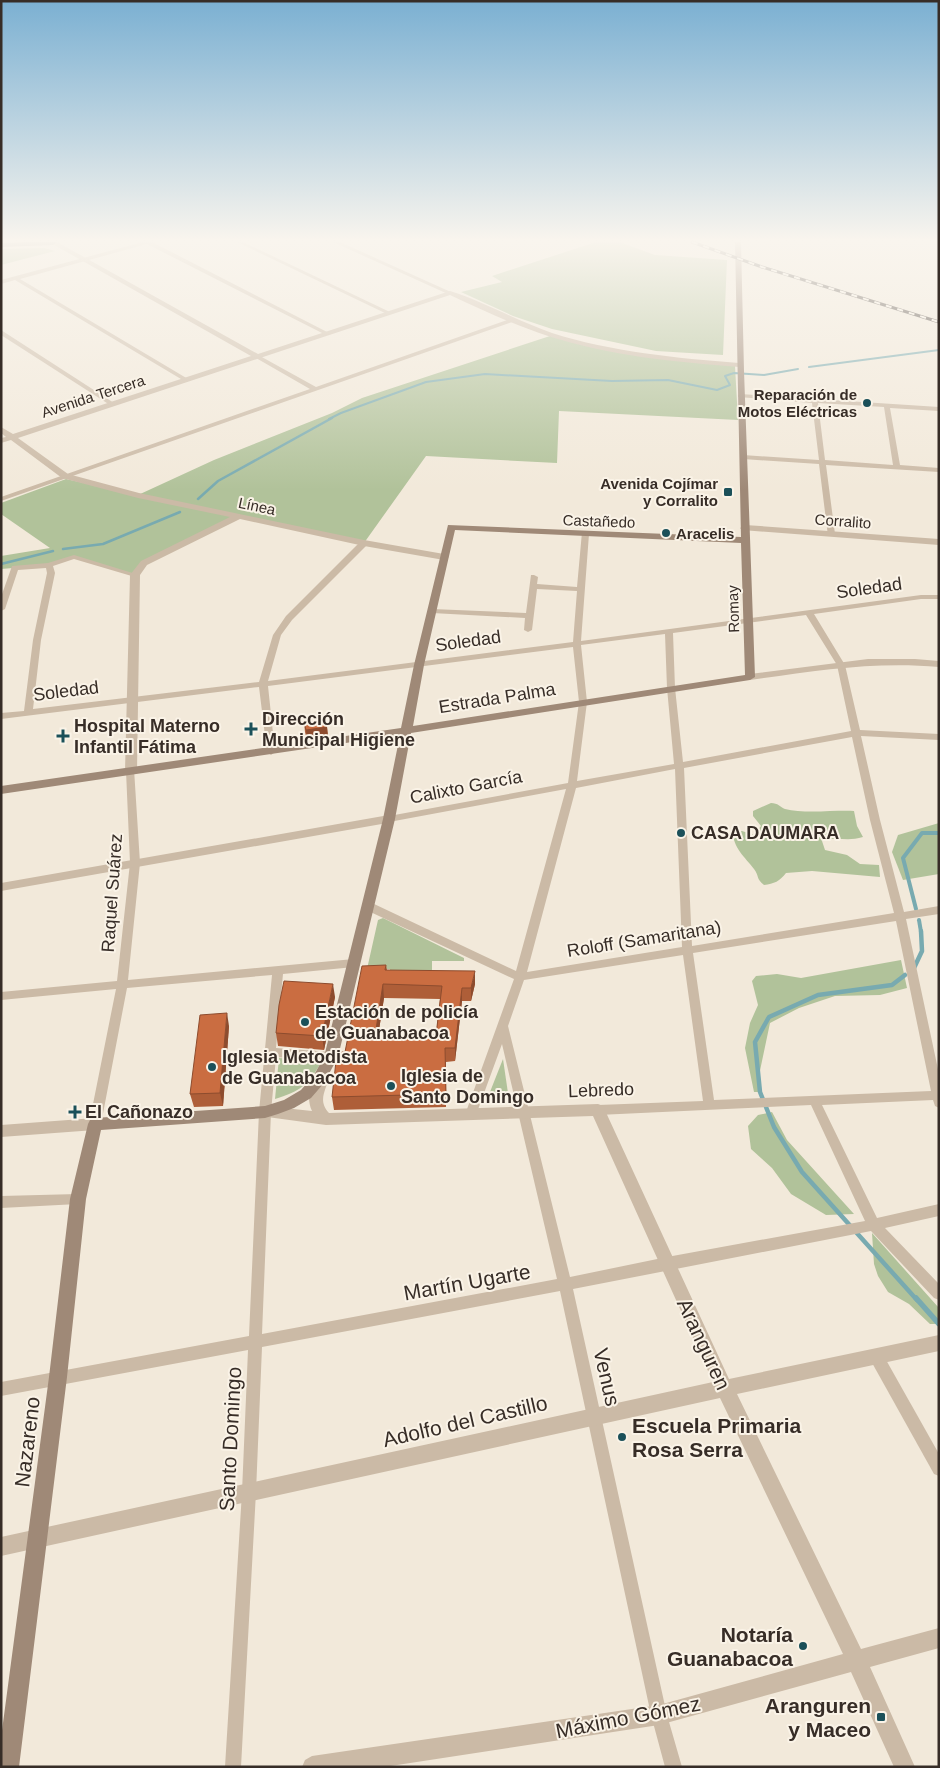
<svg xmlns="http://www.w3.org/2000/svg" width="940" height="1768" font-family="Arial,sans-serif">
  <rect width="100%" height="100%" fill="#f2e9da"/>
  <!-- green -->
  <g fill="#b1c29a">
    <polygon points="596,242 619,242 655,255 727,260 723,355 656,351 552,329 513,316 461,292 502,282 492,276"/>
    <polygon points="44,248 55,251 1,265 1,249"/>
    <polygon points="553,335 616,351 735,366 738,420 559,411 557,463 426,456 364,543 240,516 141,562 135,575 74,557 49,565 1,569 1,556 50,548 1,514 1,503 66,479 138,495 214,460 332,413 362,398"/>
    <path d="M771,803C778,803 780,807 785,809C804,814 834,810 854,811L857,826L863,837C847,842 837,836 822,841L825,850L847,855L860,864L879,865L880,877L812,871L786,873C780,881 774,884 764,885C756,879 759,875 754,869C745,857 733,848 733,832L742,831L754,835L761,826L753,816V811Z"/>
    <polygon points="939,823 939,874 903,880 892,852 898,835"/>
    <polygon points="383,918 464,958 464,961 432,961 432,973 390,974 390,969 367,969 378,920"/>
    <polygon points="901,960 907,988 880,995 835,996 799,1008 770,1023 758,1080 760,1092 754,1092 745,1048 750,1023 758,1005 752,981 756,976 777,974 801,978"/>
    <path d="M279,1058L322,1061C308,1085 301,1091 275,1099Z"/>
    <polygon points="503,1059 509,1100 486,1102"/>
    <polygon points="772,1112 787,1140 854,1214 826,1215 791,1194 772,1168 751,1149 748,1126 758,1115"/>
    <polygon points="872,1233 939,1308 939,1324 930,1324 909,1304 888,1292 878,1276 874,1264"/>
  </g>
  <g fill="none" stroke-linecap="round" stroke-linejoin="round">
    <!-- stream-far4 -->
    <g stroke="#78aab0" stroke-width="2">
      <polyline points="809,367 939,350"/>
      <polyline points="329,419 341,413 426,382 485,374 612,381 668,380 717,390 730,385 725,376 734,373 764,375 798,369"/>
    </g>
    <!-- stream-far3 -->
    <g stroke="#78aab0" stroke-width="2.5">
      <polyline points="198,499 218,481 332,418"/>
      <polyline points="63,549 103,544 180,512"/>
      <polyline points="1,564 53,551"/>
    </g>
    <!-- stream-far2 -->
    <g stroke="#78aab0" stroke-width="4">
      <polyline points="916,909 903,858 922,833 939,833"/>
      <polyline points="919,920 921,932"/>
    </g>
    <!-- stream-far1 -->
    <g stroke="#78aab0" stroke-width="4.5">
      <polyline points="914,968 922,951 921,931"/>
      <polyline points="905,975 892,985 818,995 769,1017 755,1042 760,1092 774,1127 802,1172 917,1300"/>
    </g>
    <!-- stream -->
    <polyline stroke="#78aab0" stroke-width="5.5" points="916,1298 939,1324"/>
    <!-- minor -->
    <g fill="#cbbaa6" fill-rule="evenodd">
      <polygon points="143,242 152,242 331,334 326,335 147,244 20,279 188,379 188,381 186,382 15,280 1,284 1,280"/>
      <polygon points="237,242 243,242 392,313 387,314"/>
      <polygon points="333,242 340,242 453,293 448,294"/>
      <polygon points="510,319 513,321 512,322 1,501 1,497 310,389 256,358 256,356 260,356 316,387"/>
      <polygon points="1,330 114,403 115,404 110,405 1,335"/>
      <path d="M740,394L939,407V411L890,408L900,465L939,468V472L826,465L835,534L828,536L819,464L743,459L740,457L743,455L819,460L812,403L738,397V395ZM818,403L884,407L893,465L825,460Z"/>
      <path d="M582,532L589,534L581,641L921,595H939V599H921L814,614L845,665L860,730L939,734V740L861,736L880,820L904,912L939,906V914L906,919L939,1074V1108L935,1106L933,1100L822,1105L877,1218L939,1204V1216L885,1228L939,1284V1300L934,1298L871,1231L573,1289L667,1715L682,1767H665L651,1715L560,1291L262,1347L256,1492L241,1767H225L242,1492L248,1350L1,1396V1382L249,1336L259,1112L272,975L127,988L101,1124L99,1128L95,1129L91,1128L89,1124L116,989L1,1000V992L117,981L130,863L126,771L131,768L134,769L140,863L128,980L354,959L358,960L359,963L358,966L354,967L283,974L276,1048L331,1052L335,1054L337,1057L335,1060L331,1062L276,1057L271,1112L262,1334L557,1279L502,1044L476,1115L472,1117L468,1115L466,1112L514,979L364,909L363,906L368,902L372,903L516,971L566,789L389,822L384,819L389,816L568,783L579,702L573,647L268,686L275,752L271,755L267,752L259,687L1,719V713L24,711L33,640L47,573L46,568L18,570L5,609L1,611V597L12,566L48,563L74,555L139,575L135,577L74,559L53,566L55,573L41,640L33,709L259,682L273,635L286,616L361,541H367V545L292,620L281,635L268,681L573,642L577,591L537,589L532,630L528,632L524,630L525,618L432,613L428,611L432,609L526,613L531,575H534L538,577L537,584L577,587ZM806,615L837,665L851,731L683,762L675,688L673,633ZM665,634L667,688L674,764L577,781L587,702L581,645ZM852,737L870,820L894,913L692,946L684,768ZM675,769L682,947L527,972L576,788ZM896,921L931,1091L714,1100L693,953ZM683,955L703,1101L598,1105L594,1107L592,1110L594,1113L598,1115L811,1105L865,1221L667,1257L570,1277L508,1026L524,980Z"/>
      <polygon points="78,1194 82,1195 84,1199 82,1203 78,1204 1,1208 1,1196"/>
      <polygon points="876,1349 881,1351 939,1454 939,1476 934,1474 871,1361 869,1356 871,1351"/>
    </g>
    <!-- tertiary -->
    <g fill="#cbbaa6" fill-rule="evenodd">
      <path d="M49,242H57L258,354L450,291C485,302 517,321 552,333C612,352 676,358 739,363L743,365L739,367C675,362 610,356 548,336C514,325 482,310 450,295L18,438L68,474L139,493L364,540L444,554L449,557L444,560L364,546L240,519L147,565L140,575L137,771L131,775L125,771L130,575L141,561L230,517L138,498L62,478L11,440L1,443V438L6,437L1,433V427L13,434L251,356Z"/>
      <polygon points="745,525 939,539 939,545 742,530 740,528"/>
      <path d="M868,659H915L939,661V667C875,661 813,671 750,680L745,677L750,674Z"/>
      <polygon points="389,815 395,819 393,822 1,891 1,883"/>
      <path d="M321,1070L326,1072C333,1085 314,1097 329,1113L598,1104L603,1106L729,1379L939,1335V1351L737,1394L861,1649L939,1628V1648L870,1667L915,1767H894L851,1672L659,1725L384,1767H302L305,1760L312,1756L659,1705L843,1654L720,1398L1,1556V1537L713,1382L593,1116L326,1125L260,1116L258,1112L260,1108L265,1106L312,1111C306,1098 310,1084 316,1072Z"/>
      <polygon points="95,1118 100,1120 102,1124 100,1128 95,1130 1,1137 1,1125"/>
    </g>
    <!-- secondary -->
    <path fill="#9f8977" fill-rule="evenodd" d="M735,242H741L744,371L755,677L750,680L411,733L395,819L338,1057L324,1083L311,1098L294,1108L278,1114L265,1118L101,1130L86,1199L67,1377L19,1767H1V1738L49,1377L70,1199L88,1124L90,1120L95,1118L265,1106L284,1100L301,1090L314,1075L324,1057L383,819L400,735L1,794V786L401,728L414,665L448,525L741,537ZM455,530L741,543L745,675L413,726L424,665Z"/>
    <!-- primary -->
    <polygon fill="#796558" fill-rule="evenodd" points="25,242 56,242 56,243 53,245 1,247 1,243"/>
    <defs>
      <polyline id="rail" points="692,242 762,267 939,322"/>
    </defs>
    <!-- rail casing -->
    <use href="#rail" stroke="#372d27" stroke-width="3"/>
    <!-- rail -->
    <use href="#rail" stroke="#faf3e7" stroke-width="2" stroke-dasharray="6" stroke-linecap="butt"/>
  </g>
  <!-- wall -->
  <g fill="#ae5e38" fill-rule="evenodd">
    <polygon points="304,722 327,727 328,737 307,740 305,732"/>
    <path d="M386,965L387,970L475,984L471,1001H462L455,1061L446,1062V1107L334,1110L332,1097ZM384,998L440,999L436,1035L378,1036Z"/>
    <polygon points="335,997 324,1050 278,1046 276,1033"/>
    <polygon points="229,1026 223,1106 194,1107 190,1094"/>
  </g>
  <!-- shaded-wall -->
  <g fill="#8d4c2e">
    <polygon points="327,727 328,737 307,740 306,730"/>
    <polygon points="475,971 475,984 471,1001 471,988"/>
    <polygon points="333,984 335,997 324,1050 322,1036"/>
    <polygon points="383,984 384,998 376,1049 375,1036"/>
    <polygon points="462,988 462,1001 455,1061 455,1048"/>
    <polygon points="227,1013 229,1026 223,1106 220,1093"/>
  </g>
  <!-- building -->
  <g fill="#ca6d41" stroke="#8d4c2e" fill-rule="evenodd">
    <polygon points="324,718 327,727 306,730 304,722"/>
    <path d="M386,965L385,970L475,971L471,988H462L455,1048H445L446,1094L332,1097L337,1052H345L362,966ZM383,984L442,986L436,1035L375,1036Z"/>
    <polygon points="284,981 333,984 322,1036 276,1033 279,1005"/>
    <polygon points="227,1013 220,1093 190,1094 200,1015"/>
  </g>
  <!-- sky -->
  <linearGradient id="sky" x2="0" y2="1"><stop stop-color="#7bb0d2"/><stop offset="0.49" stop-color="#f9f5ee"/><stop offset="1" stop-color="#f9f5ee" stop-opacity="0"/></linearGradient>
  <rect width="940" height="490" fill="url(#sky)"/>
  <!-- markers -->
  <g fill="#1b5059" stroke="#faf3e7" stroke-width="2">
    <circle cx="867" cy="403" r="5"/>
    <rect x="723" y="487" width="10" height="10" rx="2.5"/>
    <circle cx="666" cy="533" r="5"/>
    <path d="M248.5 721.5h5v5h5v5h-5v5h-5v-5h-5v-5h5z"/>
    <path d="M60.5 728.5h5v5h5v5h-5v5h-5v-5h-5v-5h5z"/>
    <circle cx="681" cy="833" r="5"/>
    <circle cx="305" cy="1022" r="5"/>
    <circle cx="212" cy="1067" r="5"/>
    <circle cx="391" cy="1086" r="5"/>
    <path d="M72.5 1104.5h5v5h5v5h-5v5h-5v-5h-5v-5h5z"/>
    <circle cx="622" cy="1437" r="5"/>
    <circle cx="803" cy="1646" r="5"/>
    <rect x="876" y="1712" width="10" height="10" rx="2.5"/>
  </g>
  <g text-anchor="middle" dominant-baseline="central" stroke-width="4" stroke-linejoin="round" paint-order="stroke">
    <!-- far-poi labels -->
    <g font-size="15" font-weight="bold" fill="#372d27" stroke="#faf3e7" text-anchor="end">
      <text x="857" y="394">Reparación de<tspan x="857" dy="17">Motos Eléctricas</tspan></text>
      <text x="718" y="483">Avenida Cojímar<tspan x="718" dy="17">y Corralito</tspan></text>
      <text x="676" y="533" text-anchor="start">Aracelis</text>
    </g>
    <!-- far-street labels -->
    <g font-size="15" fill="#372d27" stroke="#faf3e7">
      <text transform="translate(93 396) rotate(-18)">Avenida Tercera</text>
      <text transform="translate(257 506) rotate(12)">Línea</text>
      <text transform="translate(599 521) rotate(2)">Castañedo</text>
      <text transform="translate(843 521) rotate(4)">Corralito</text>
      <text transform="translate(733 609) rotate(-92)">Romay</text>
    </g>
    <!-- street labels -->
    <g font-size="18" fill="#372d27" stroke="#faf3e7">
      <text transform="translate(869 588) rotate(-8)">Soledad</text>
      <text transform="translate(468 641) rotate(-8)">Soledad</text>
      <text transform="translate(66 691) rotate(-7)">Soledad</text>
      <text transform="translate(497 698) rotate(-9)">Estrada Palma</text>
      <text transform="translate(466 787) rotate(-11)">Calixto García</text>
      <text transform="translate(112 893) rotate(-86)">Raquel Suárez</text>
      <text transform="translate(644 939) rotate(-9)">Roloff (Samaritana)</text>
      <text transform="translate(601 1090) rotate(-2)">Lebredo</text>
    </g>
    <!-- poi labels -->
    <g font-size="18" font-weight="bold" fill="#372d27" stroke="#faf3e7" text-anchor="start">
      <text x="262" y="719">Dirección<tspan x="262" dy="21">Municipal Higiene</tspan></text>
      <text x="74" y="726">Hospital Materno<tspan x="74" dy="21">Infantil Fátima</tspan></text>
      <text x="691" y="833">CASA DAUMARA</text>
      <text x="315" y="1012">Estación de policía<tspan x="315" dy="21">de Guanabacoa</tspan></text>
      <text x="222" y="1057">Iglesia Metodista<tspan x="222" dy="21">de Guanabacoa</tspan></text>
      <text x="401" y="1076">Iglesia de<tspan x="401" dy="21">Santo Domingo</tspan></text>
      <text x="85" y="1112">El Cañonazo</text>
    </g>
    <!-- near-street labels -->
    <g font-size="21" fill="#372d27" stroke="#faf3e7">
      <text transform="translate(467 1282) rotate(-10)">Martín Ugarte</text>
      <text transform="translate(704 1344) rotate(65)">Aranguren</text>
      <text transform="translate(607 1377) rotate(77)">Venus</text>
      <text transform="translate(465 1421) rotate(-13)">Adolfo del Castillo</text>
      <text transform="translate(230 1439) rotate(-87)">Santo Domingo</text>
      <text transform="translate(27 1442) rotate(-83)">Nazareno</text>
      <text transform="translate(628 1717) rotate(-11)">Máximo Gómez</text>
    </g>
    <!-- near-poi labels -->
    <g font-size="21" font-weight="bold" fill="#372d27" stroke="#faf3e7" text-anchor="end">
      <text x="632" y="1425" text-anchor="start">Escuela Primaria<tspan x="632" dy="24">Rosa Serra</tspan></text>
      <text x="793" y="1634">Notaría<tspan x="793" dy="24">Guanabacoa</tspan></text>
      <text x="871" y="1705">Aranguren<tspan x="871" dy="24">y Maceo</tspan></text>
    </g>
  </g>
  <!-- border -->
  <rect width="940" height="1768" fill="none" stroke="#372d27" stroke-width="5"/>
</svg>
